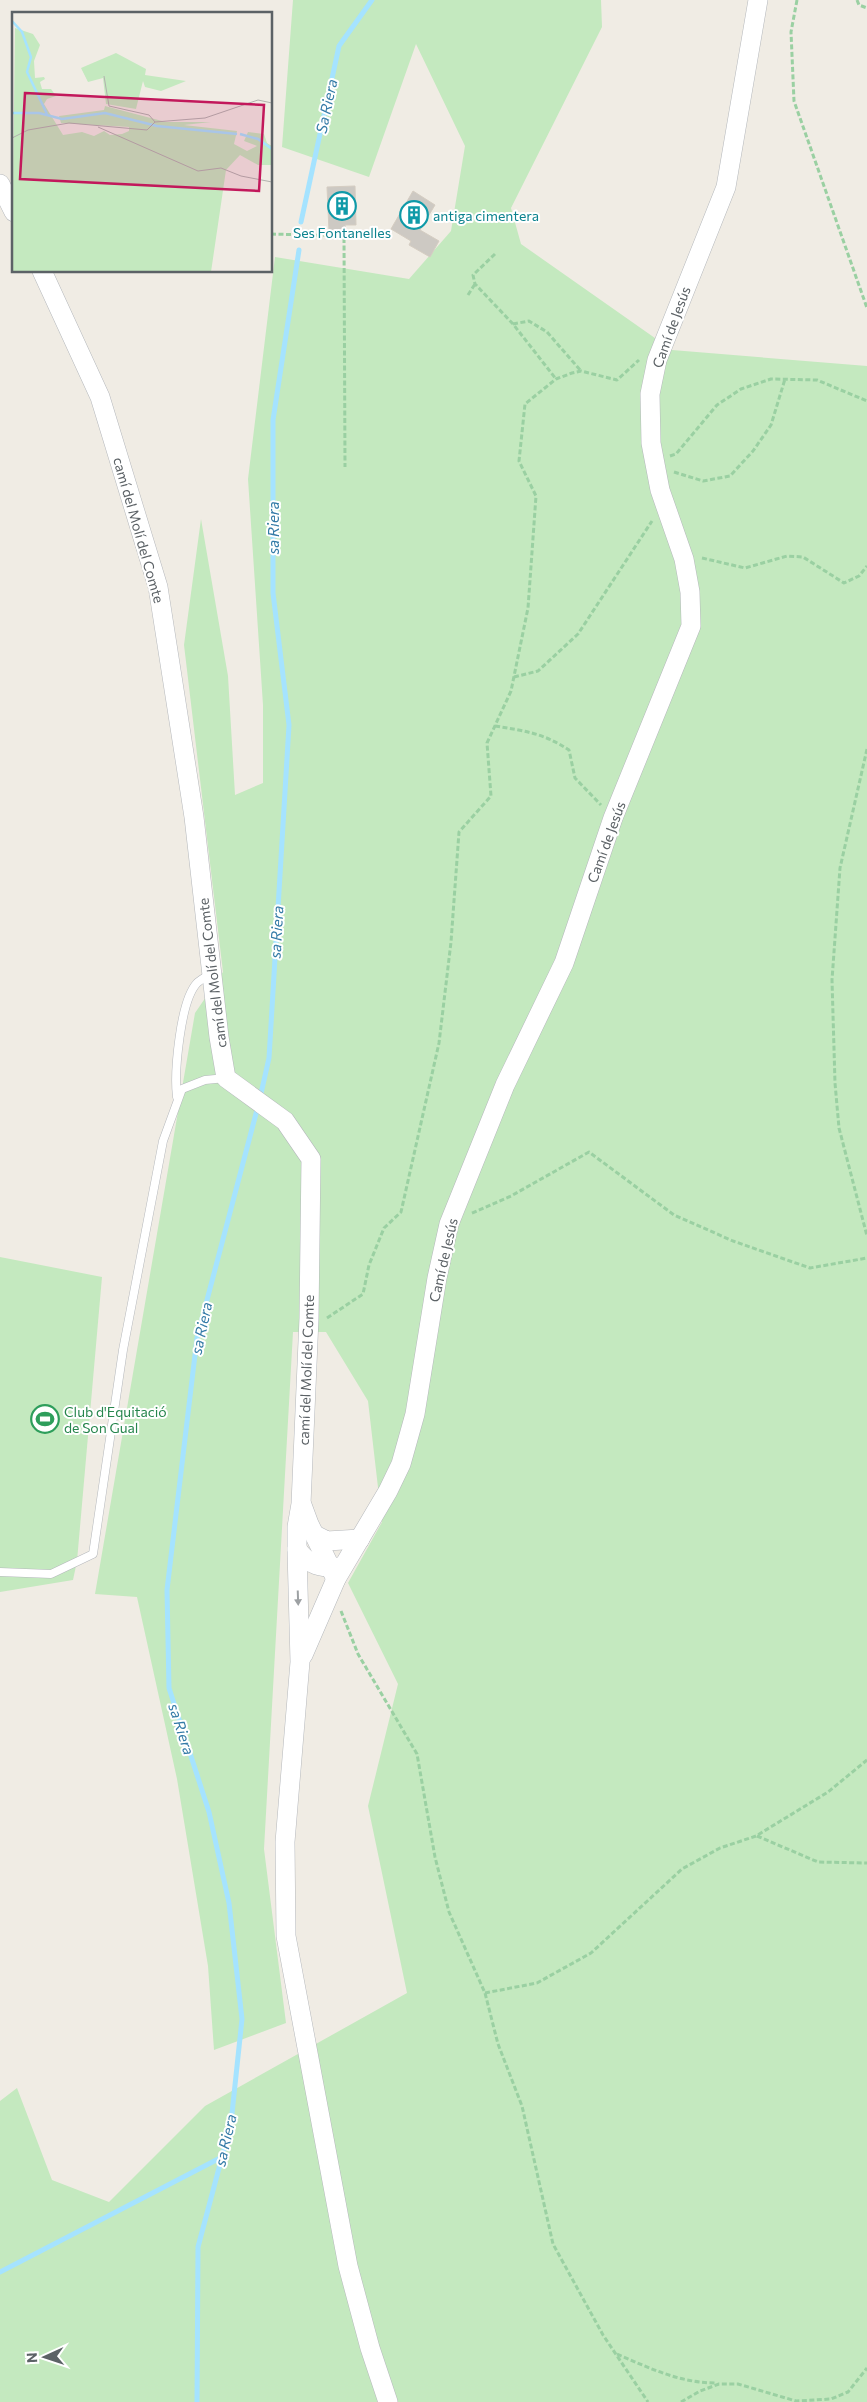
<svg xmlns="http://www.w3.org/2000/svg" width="867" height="2402" font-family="Commissioner,sans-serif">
  <rect width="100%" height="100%" fill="#f0ece4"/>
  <!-- green -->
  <g fill="#c4e9bf">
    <polygon points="293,0 601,0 602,27 511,208 521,244 672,350 867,366 867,2402 0,2402 0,2101 17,2088 52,2180 109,2202 205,2106 407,1993 368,1806 398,1684 348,1583 382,1522 368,1401 326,1332 293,1332 264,1849 286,2023 214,2050 208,1966 177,1779 137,1597 95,1594 195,1013 223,972 184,645 201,519 228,676 235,795 263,783 263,705 248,479 275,257 409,279 451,231 465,146 416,44 369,177 282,147"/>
    <polygon points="0,1257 102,1277 77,1561 73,1580 0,1592"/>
  </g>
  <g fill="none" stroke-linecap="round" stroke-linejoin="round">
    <!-- stream -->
    <g stroke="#a5e3ff" stroke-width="5">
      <polyline points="301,222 339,46 372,0"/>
      <polyline points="260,1098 269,1058 289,725 273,593 273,420 299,250"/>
      <polyline points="0,2272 222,2157"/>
      <polyline points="197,2402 198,2247 231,2123 242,2019 229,1903 209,1812 169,1688 167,1590 197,1338 258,1106"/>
    </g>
  </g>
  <!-- building -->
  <g fill="#cdc9c3" stroke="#d5cdc2">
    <polygon points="355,186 356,225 345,225 346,231 329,231 327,187"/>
    <polygon points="413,191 435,205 420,230 439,241 430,257 409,245 411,241 391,229"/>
  </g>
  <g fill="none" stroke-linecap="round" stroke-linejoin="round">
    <defs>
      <g id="service">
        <path d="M177,1097C174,1073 180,1001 197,983C200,980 206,977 210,974"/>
        <polyline points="0,1572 51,1574 93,1554 123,1350 163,1141 182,1089 205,1080 226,1078"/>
      </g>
      <g id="tertiary">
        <polyline points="0,184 14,212"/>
        <polyline points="42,271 100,397 158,587 194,817 219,1037 226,1078 285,1121 311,1159 309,1318 301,1504 297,1527 297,1550 300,1662 285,1842 286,1936 348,2266 370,2348 388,2402"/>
        <polyline points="302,1505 309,1524 336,1579"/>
        <polyline points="315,1535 327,1541 360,1539"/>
        <path d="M297,1549C309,1566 321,1568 341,1567"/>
        <polyline points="303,1655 336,1579 388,1491 401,1464 415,1414 437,1278 449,1224 505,1085 564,963 613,818 691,626 690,592 684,559 660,490 651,443 650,394 657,360 726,187 758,0"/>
      </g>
    </defs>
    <!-- service casing -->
    <use href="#service" stroke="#b5b8bc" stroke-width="9"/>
    <!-- tertiary casing -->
    <use href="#tertiary" stroke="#b5b8bc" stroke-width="20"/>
    <!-- path -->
    <g stroke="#9ad0a2" stroke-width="3" stroke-dasharray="5 2.5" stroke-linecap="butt">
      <polyline points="797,0 791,32 794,101 867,308"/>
      <polyline points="857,0 859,5 867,8"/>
      <polyline points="271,234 344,236 345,467"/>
      <polyline points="495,254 473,275 475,284 513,324 556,379"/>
      <polyline points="468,295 475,284"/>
      <polyline points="513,324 529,321 547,332 581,371"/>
      <polyline points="670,456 676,454 717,405 741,389 771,379 817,380 867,401"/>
      <polyline points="674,472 703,481 730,476 753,451 771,425 785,379"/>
      <polyline points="702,558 745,568 787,556 803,557 844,583 859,576 867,566"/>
      <polyline points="514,677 538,671 578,634 652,521"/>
      <path d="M495,726C525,731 543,733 569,750L575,778L601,805"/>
      <polyline points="867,749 840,868 832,980 835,1083 839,1128 867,1236"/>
      <polyline points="472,1213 511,1196 589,1152 674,1215 733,1241 810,1268 867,1258"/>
      <polyline points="327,1318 363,1294 369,1265 384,1228 401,1212 439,1043 451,942 459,832 491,796 487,743 511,691 528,608 536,496 519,461 525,404 556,379 572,373 581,371 617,380 639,360"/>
      <polyline points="341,1611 358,1654 417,1754 435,1857 449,1912 485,1993 498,2044 522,2106 553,2244 603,2335 648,2402"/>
      <polyline points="757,1836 818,1862 867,1863"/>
      <polyline points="485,1993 537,1983 591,1953 682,1869 720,1848 756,1836 828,1792 867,1760"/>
      <path d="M617,2354C649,2368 680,2383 716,2383"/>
      <polyline points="681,2402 700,2391 719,2384 738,2384 796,2401 831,2399 848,2392 867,2368"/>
    </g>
    <!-- service -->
    <use href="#service" stroke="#fff" stroke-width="8"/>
    <!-- tertiary -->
    <use href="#tertiary" stroke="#fff" stroke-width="19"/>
  </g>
  <!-- one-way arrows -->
  <defs><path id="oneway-solid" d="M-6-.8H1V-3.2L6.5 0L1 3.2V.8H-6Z" transform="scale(1.25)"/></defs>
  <use fill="#9da1a3" href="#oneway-solid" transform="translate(298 1598) rotate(88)"/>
  <!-- icons -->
  <defs>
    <symbol id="building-ring" viewBox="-11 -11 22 22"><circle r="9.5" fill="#fff" stroke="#0f9aa8" stroke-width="1.5"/><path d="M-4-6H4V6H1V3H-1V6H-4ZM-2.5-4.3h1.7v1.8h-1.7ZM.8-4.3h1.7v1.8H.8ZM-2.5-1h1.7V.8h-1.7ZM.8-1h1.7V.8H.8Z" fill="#0f9aa8"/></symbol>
    <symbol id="stadium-ring" viewBox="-11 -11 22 22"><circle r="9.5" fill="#fff" stroke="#2e9e5b" stroke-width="1.5"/><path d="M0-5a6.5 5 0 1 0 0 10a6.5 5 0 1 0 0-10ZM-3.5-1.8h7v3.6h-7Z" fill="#2e9e5b"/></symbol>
  </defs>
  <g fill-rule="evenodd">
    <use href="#building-ring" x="326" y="190" width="32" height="32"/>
    <use href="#building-ring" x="398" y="199" width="32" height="32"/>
    <use href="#stadium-ring" x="29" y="1403" width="32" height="32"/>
  </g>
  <g text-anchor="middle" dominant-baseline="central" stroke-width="4" stroke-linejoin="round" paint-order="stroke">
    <!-- culture labels -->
    <g font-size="14" fill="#0d838f" stroke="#fff" text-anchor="start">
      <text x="433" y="215">antiga cimentera</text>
      <text x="342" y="232" text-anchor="middle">Ses Fontanelles</text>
    </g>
    <!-- street labels -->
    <g font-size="14" fill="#5c6266" stroke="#fff">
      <text transform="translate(671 327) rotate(-70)">Camí de Jesús</text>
      <text transform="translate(139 530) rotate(74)">camí del Molí del Comte</text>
      <text transform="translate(606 842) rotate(-70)">Camí de Jesús</text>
      <text transform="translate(212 973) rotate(-97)">camí del Molí del Comte</text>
      <text transform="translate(443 1260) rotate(-77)">Camí de Jesús</text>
      <text transform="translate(306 1370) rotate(-88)">camí del Molí del Comte</text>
    </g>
    <!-- leisure labels -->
    <g font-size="14" fill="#27864d" stroke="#fff" text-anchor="start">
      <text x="64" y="1411">Club d'Equitació<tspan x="64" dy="16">de Son Gual</tspan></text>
    </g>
    <!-- water labels -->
    <g font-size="15" font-style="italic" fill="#347ba7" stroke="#fff">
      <text transform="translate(326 106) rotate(-78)">Sa Riera</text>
      <text transform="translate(273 528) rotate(-90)">sa Riera</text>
      <text transform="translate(276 932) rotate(-87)">sa Riera</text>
      <text transform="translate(201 1328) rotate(-78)">sa Riera</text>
      <text transform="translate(182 1729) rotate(72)">sa Riera</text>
      <text transform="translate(225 2140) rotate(-77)">sa Riera</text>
    </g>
  </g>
  <!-- overview -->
  <g transform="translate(12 12)">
    <rect width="260" height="260" fill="#f0ece4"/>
    <path d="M3,16L21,22L28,33L22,49L23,66L32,65L33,67L28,70L30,77H39L44,84L35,87L32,92L51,123L70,120L82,124L92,119L98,123L110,122L117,119V115L49,111L47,104L92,98L93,94L154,110H199L172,113L225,119L222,132L235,139L245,134L232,129L236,120L252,122L255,131L260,134V153H246L228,143L214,158L199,260H0ZM104,41L134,57L133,63L174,69L149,79L133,75L131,69L124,97L94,92L91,66L76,70L69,56Z" fill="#c4e9bf"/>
    <path fill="none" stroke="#a5e3ff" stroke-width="2.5" d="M0,9L10,20L19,45L15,60L35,102M0,101H27L50,107L93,101L145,114L225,122M228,122L246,127L260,137"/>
    <path fill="none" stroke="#b1b1ae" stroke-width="1" d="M92,64L97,94L137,103L143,110M86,115L186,159L209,156L229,164L260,170M0,126L16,118L57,111L135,118L143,110L193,106L246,88L260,91"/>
    <path fill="#c2185b" fill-opacity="0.15" stroke="#c2185b" stroke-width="2.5" d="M13,81L252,93L247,179L8,167Z"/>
    <rect width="260" height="260" fill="none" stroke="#5c6266" stroke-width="2.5"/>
  </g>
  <!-- north arrow -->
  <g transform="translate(45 2357) rotate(267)" stroke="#ffffff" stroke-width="4" paint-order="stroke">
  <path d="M0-4L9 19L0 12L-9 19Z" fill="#5c6266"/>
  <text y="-8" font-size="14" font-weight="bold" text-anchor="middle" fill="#5c6266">N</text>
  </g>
</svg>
